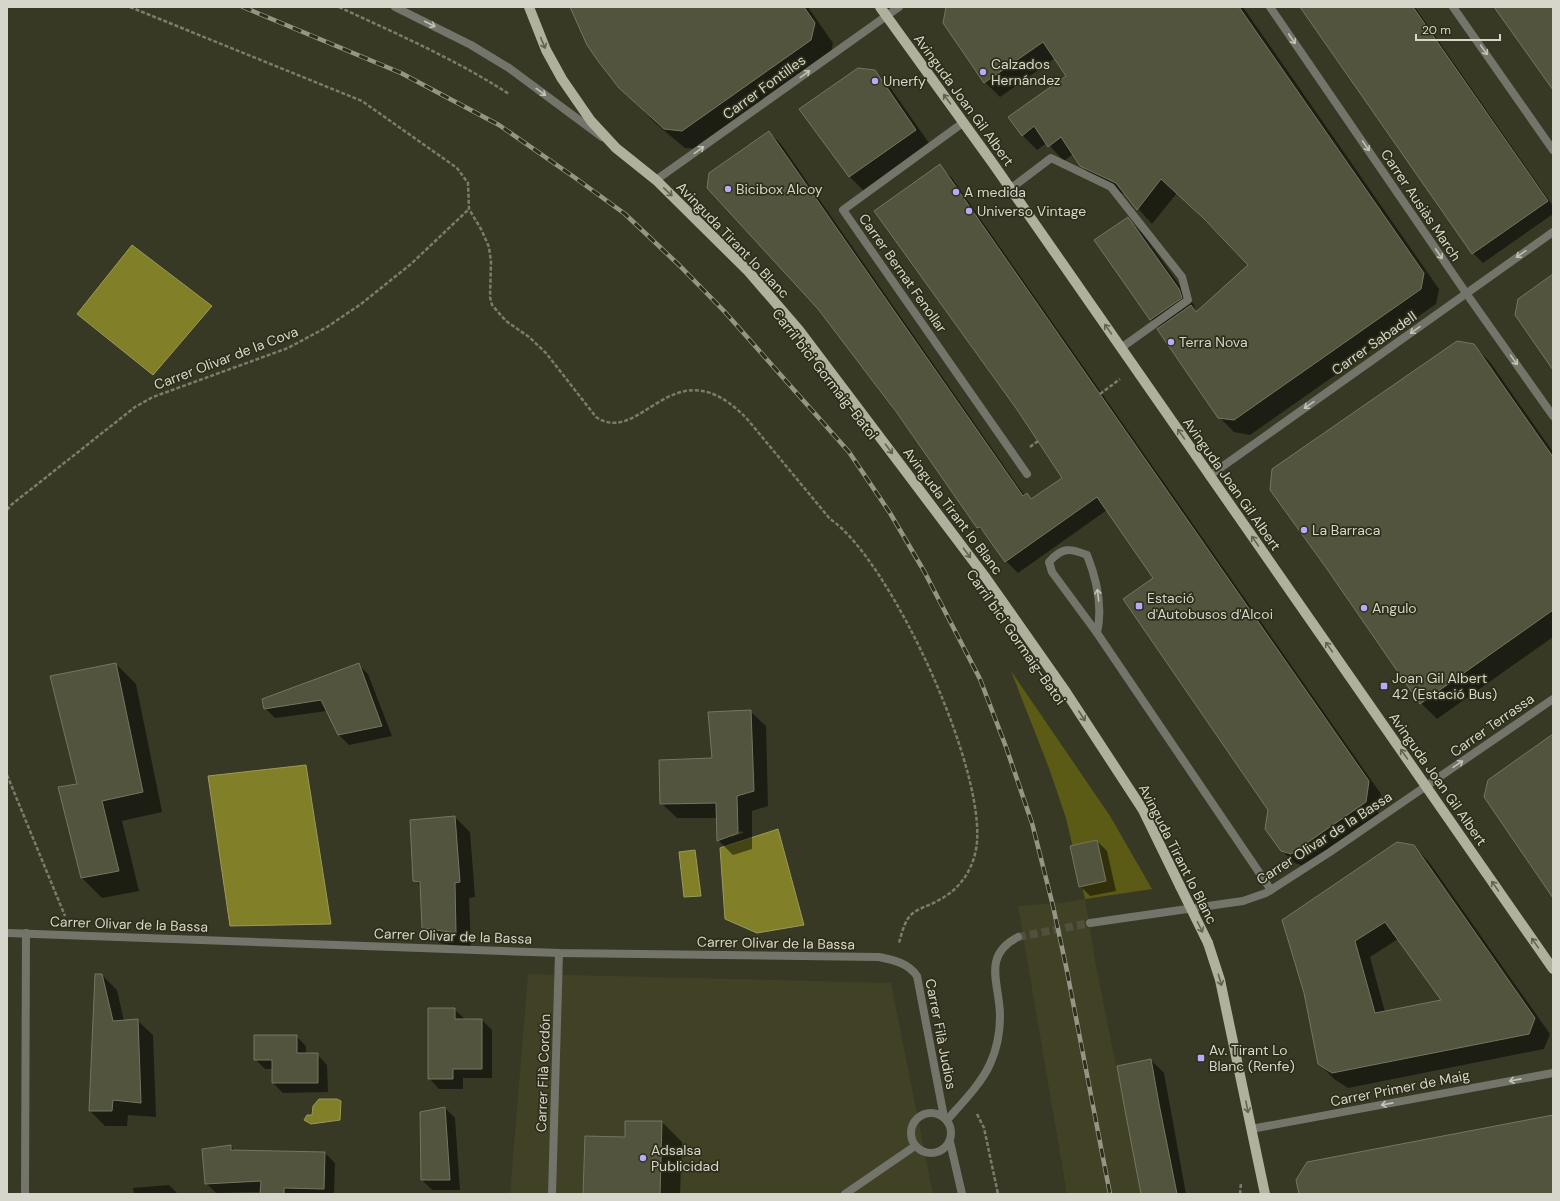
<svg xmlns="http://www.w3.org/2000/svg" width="1560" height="1201" font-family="'DM Sans',sans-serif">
  <rect width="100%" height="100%" fill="#383924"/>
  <!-- built -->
  <g fill="#414125">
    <polygon points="1085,899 1096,966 1116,1066 1151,1059 1177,1194 1067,1194 1018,906 1060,903"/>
    <polygon points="528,974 891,983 933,1194 510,1194"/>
  </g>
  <!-- green -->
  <polygon fill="#5c5b16" points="1011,671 1110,816 1152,889 1085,899 1066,818 1049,768"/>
  <!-- water -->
  <g fill="#818029" stroke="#9a9a59">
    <polygon points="132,245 212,306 153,375 77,314"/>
    <polygon points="306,765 331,924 230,926 208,776"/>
    <polygon points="778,829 804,925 757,933 725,919 720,848"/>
    <polygon points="695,850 701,896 684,897 679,852"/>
    <polygon points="319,1099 337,1099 341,1101 340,1120 311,1124 304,1120 307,1115 312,1115 313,1106"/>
  </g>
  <!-- shadow -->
  <g fill="#0007" fill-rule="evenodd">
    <polygon points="571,7 808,7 833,43 830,59 701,149 685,148 655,123 620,87"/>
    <polygon points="948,7 1243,7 1439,289 1436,304 1250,435 1234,432 1219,417 1160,328 1151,319 1096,241 1128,219 1143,234 1194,305 1196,313 1249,265 1177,193 1152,224 1126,195 1096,181 1081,165 1073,154 1064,161 1047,143 1037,150 1022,135 1068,76 1055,58 1000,97 985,82"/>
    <polygon points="1301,7 1415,7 1553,206 1553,214 1483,263 1473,253"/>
    <polygon points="875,71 890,87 931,146 865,192 849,176"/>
    <polygon points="769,132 781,144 1025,496 1027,495 1032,500 1063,478 940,166 952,178 1367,774 1381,794 1378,814 1304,866 1295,863 1282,851 1269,809 1154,578 1107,510 1018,573 1006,561 990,539 978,527 937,468 819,308"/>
    <polygon points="1473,345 1490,362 1553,452 1553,637 1437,719 1421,703 1271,490"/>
    <polygon points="116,664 136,684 162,812 122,821 139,891 102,898 82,878 78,785"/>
    <polygon points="358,664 368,674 392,736 349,745 338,734 327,711 275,718 265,708"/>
    <path d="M750,711L766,726L768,806L752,811V849L733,855L718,840L717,818H677L661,803L713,759ZM742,831L743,833L731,837V835Z"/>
    <polygon points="455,817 470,832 475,897 469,898 471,948 439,943 423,927 422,887 414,880"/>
    <polygon points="1097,841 1107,851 1116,891 1090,896 1080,886"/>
    <path d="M1414,846L1429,862L1550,1034L1544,1049L1348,1088L1334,1079L1319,1063L1305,992ZM1398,939L1442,1001L1385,1012L1370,957Z"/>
    <polygon points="102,975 117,990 124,1021 137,1020 153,1035 156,1117 128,1115 127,1126 105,1126 90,1111"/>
    <polygon points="454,1009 465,1019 482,1020 492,1030 492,1078 463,1078 463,1089 439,1089 429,1078"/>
    <polygon points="296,1036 306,1046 306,1054 317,1054 327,1065 328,1092 283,1093 273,1083 273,1069 265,1069 255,1059"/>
    <polygon points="1151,1060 1164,1073 1186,1194 1142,1194"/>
    <polygon points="445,1108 455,1118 460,1190 432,1190 422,1180"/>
    <polygon points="626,1122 662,1122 682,1142 680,1194 584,1194 626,1138"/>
    <polygon points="231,1146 235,1151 325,1153 335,1163 334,1194 261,1194 261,1192 216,1193 206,1183"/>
    <polygon points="169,1185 178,1194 134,1194 133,1188"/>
  </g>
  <!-- building -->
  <g fill="#53543e" stroke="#75765f" fill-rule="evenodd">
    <polygon points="570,7 804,7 815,23 811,40 682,131 664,129 619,88 598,61 587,45"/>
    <polygon points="946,7 1239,7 1424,273 1421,289 1234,420 1218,418 1157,329 1191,305 1196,312 1248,265 1203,218 1161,179 1137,210 1116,183 1080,166 1061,137 1048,147 1034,126 1022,136 1008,117 1066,76 1043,42 984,83 943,23"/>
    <polygon points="1300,7 1413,7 1548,201 1472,254"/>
    <polygon points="1494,7 1553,7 1553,90 1531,59"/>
    <polygon points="858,68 875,70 916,130 849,177 799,109"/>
    <polygon points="769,131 1023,496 1027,493 1031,499 1062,478 1018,411 874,211 940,164 1355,761 1369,781 1366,802 1291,854 1281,851 1265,829 1268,810 1123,599 1153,578 1097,497 1005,562 980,527 977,528 897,413 818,309 707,188 709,173"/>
    <polygon points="1128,217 1179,289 1182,298 1150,320 1094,240"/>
    <polygon points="1553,274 1553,370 1515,315 1518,299"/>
    <polygon points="1457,341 1474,344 1553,457 1553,610 1420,704 1327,569 1270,490 1272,469"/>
    <polygon points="116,663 143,792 102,801 119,871 81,878 58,787 77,784 50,676"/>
    <polygon points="359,663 382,726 338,735 321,700 264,709 262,699"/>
    <polygon points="751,710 754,791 737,796 738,833 717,841 716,803 660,804 659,760 712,758 708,712"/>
    <polygon points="1553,734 1553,898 1484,797 1488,780"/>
    <polygon points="455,816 460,882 455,883 456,933 422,928 420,882 413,881 410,820"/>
    <polygon points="1097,840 1106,881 1079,887 1070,846"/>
    <path d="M1397,842L1414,845L1535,1018L1529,1034L1332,1073L1318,1064L1304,993L1282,920ZM1385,922L1441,1000L1375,1013L1355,941Z"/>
    <polygon points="95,974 102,974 113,1021 138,1019 141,1103 113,1100 112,1111 89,1111"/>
    <polygon points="428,1008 455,1008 455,1019 482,1019 482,1069 453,1069 453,1079 428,1079"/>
    <polygon points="254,1035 297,1035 297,1053 318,1053 318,1083 272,1083 272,1060 254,1060"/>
    <polygon points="1151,1059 1159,1104 1177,1194 1141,1194 1125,1110 1117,1066"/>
    <polygon points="445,1107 450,1180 421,1180 420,1112"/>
    <polygon points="1553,1115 1553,1194 1299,1194 1296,1180 1307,1162"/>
    <polygon points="625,1121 662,1121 660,1194 583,1194 585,1136 625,1137"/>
    <polygon points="231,1145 231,1150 325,1152 324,1189 284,1188 284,1194 260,1194 261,1181 205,1184 202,1149"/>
  </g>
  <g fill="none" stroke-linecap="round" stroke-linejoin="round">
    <!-- minor-tunnel -->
    <polyline stroke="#50513d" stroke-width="8" stroke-dasharray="8 4" stroke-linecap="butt" points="1018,937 1090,923"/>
    <!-- path -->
    <g stroke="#7b7c6b" stroke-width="2.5" stroke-dasharray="4 2" stroke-linecap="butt">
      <path d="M130,7L362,101L457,168L468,183L469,209L481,229L489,247L491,262L490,297L492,305L506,321L529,337L546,353L596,417C642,448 674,341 748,420L830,519C891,559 994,784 975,854C970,874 958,890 939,900C928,907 914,908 907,920C903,927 901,936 899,943"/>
      <path d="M339,7C397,34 455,59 509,94"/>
      <polyline points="1100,394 1120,379"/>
      <polyline points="1030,447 1038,441"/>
      <polyline points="7,510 11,505 135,407 153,397 288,348 327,327 361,304 411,264 469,209"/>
      <polyline points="7,775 65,916"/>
      <polyline points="977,1114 984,1128 998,1194"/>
      <polyline points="1240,1194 1241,1183"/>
    </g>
    <!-- service -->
    <g stroke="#74756a" stroke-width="8">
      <polyline points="1010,189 1051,158 1111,187 1182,277 1188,300 1121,348"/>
      <path d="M1097,633C1103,607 1097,580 1087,555C1070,548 1062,547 1049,562L1052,572L1097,633L1271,890"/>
    </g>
    <!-- minor -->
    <g stroke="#74756a" stroke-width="8">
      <polyline points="1270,7 1466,293 1553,416"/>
      <polyline points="1453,7 1553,150"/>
      <polyline points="964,122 843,210 1027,474"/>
      <polyline points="656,180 899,7"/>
      <polyline points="1209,476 1553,232"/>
      <polyline points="1090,923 1215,905 1243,901 1266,893 1330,852 1553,699"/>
      <path d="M7,933L559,953L879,957C894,960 908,963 917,976L944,1117"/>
      <circle cx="931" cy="1133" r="20"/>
      <path d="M947,1120C962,1103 981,1084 990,1064C997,1049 1000,1031 1000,1016C1000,984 981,956 1018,937"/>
      <polyline points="1251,1129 1553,1073"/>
      <polyline points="950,1142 962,1194"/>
      <polyline points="25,1194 26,933"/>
      <polyline points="552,1194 559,953"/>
      <polyline points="845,1194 915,1146"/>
    </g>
    <!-- tertiary -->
    <polyline stroke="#74756a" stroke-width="8" points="395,7 471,45 509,68 602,137"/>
    <!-- primary -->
    <g stroke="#b0b19c" stroke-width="10">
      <polyline points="529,7 546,50 562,79 591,121 616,148 656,180 748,271 799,330 986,578 1064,689 1143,810 1180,886"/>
      <polyline points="880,7 994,165 1553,969"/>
      <polyline points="1208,943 1220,980 1265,1194"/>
    </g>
    <defs>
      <polyline id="rail" points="243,7 401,73 499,125 574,177 625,214 680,266 724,311 849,452 890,513 924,571 980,679 1006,747 1032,823 1053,906 1067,971 1110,1194"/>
    </defs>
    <!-- rail casing -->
    <use href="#rail" stroke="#959585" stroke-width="4.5"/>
    <!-- rail -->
    <use href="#rail" stroke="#2e2e1a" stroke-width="3" stroke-dasharray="9" stroke-linecap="butt"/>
    <!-- primary-bridge -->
    <polyline stroke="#b0b19c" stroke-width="10" points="1180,886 1208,943"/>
  </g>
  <!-- one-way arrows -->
  <defs><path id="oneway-shaft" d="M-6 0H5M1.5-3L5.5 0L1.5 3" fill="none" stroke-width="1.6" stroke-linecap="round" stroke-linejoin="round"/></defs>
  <g stroke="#c2c3b7">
    <use href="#oneway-shaft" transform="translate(430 24) rotate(27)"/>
    <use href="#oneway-shaft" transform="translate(1292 39) rotate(56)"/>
    <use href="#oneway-shaft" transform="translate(1484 50) rotate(55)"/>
    <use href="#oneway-shaft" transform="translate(805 74) rotate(-36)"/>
    <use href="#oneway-shaft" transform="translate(541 92) rotate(36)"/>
    <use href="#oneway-shaft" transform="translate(1366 146) rotate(56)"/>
    <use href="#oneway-shaft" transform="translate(699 150) rotate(-36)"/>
    <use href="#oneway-shaft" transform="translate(1439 254) rotate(56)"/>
    <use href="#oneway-shaft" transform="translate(1521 254) rotate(145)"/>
    <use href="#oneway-shaft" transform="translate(1415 330) rotate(145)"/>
    <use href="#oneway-shaft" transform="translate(1514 360) rotate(55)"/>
    <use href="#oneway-shaft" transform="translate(1309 405) rotate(145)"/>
    <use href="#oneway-shaft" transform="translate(1098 595) rotate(-97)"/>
    <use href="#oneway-shaft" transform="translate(1458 764) rotate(-34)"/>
    <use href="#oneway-shaft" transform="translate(1515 1080) rotate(169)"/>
    <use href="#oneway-shaft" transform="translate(1387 1104) rotate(169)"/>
  </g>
  <g stroke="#62624e">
    <use href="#oneway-shaft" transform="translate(543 43) rotate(67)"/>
    <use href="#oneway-shaft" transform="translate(947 99) rotate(-126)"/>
    <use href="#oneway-shaft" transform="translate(668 192) rotate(44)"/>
    <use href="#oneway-shaft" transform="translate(1108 329) rotate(-125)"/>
    <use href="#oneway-shaft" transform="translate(1181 434) rotate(-125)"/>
    <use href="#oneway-shaft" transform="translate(889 449) rotate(53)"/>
    <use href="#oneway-shaft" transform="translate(1255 541) rotate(-125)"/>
    <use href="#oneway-shaft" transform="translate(967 553) rotate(53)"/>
    <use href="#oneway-shaft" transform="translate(1329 647) rotate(-125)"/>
    <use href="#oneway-shaft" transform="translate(1082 716) rotate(57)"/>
    <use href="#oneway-shaft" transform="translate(1404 754) rotate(-125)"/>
    <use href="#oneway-shaft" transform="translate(1495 886) rotate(-125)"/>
    <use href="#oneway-shaft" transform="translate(1200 927) rotate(64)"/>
    <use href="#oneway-shaft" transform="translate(1535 943) rotate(-125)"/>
    <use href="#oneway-shaft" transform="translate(1220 980) rotate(74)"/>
    <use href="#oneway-shaft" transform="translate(1247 1107) rotate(79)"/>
  </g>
  <!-- markers -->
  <g fill="#b4acf9" stroke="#2e2e1a" stroke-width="1.5">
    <circle cx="983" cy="72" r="4"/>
    <circle cx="875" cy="81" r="4"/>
    <circle cx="728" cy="189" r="4"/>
    <circle cx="956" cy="192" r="4"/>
    <circle cx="969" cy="211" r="4"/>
    <circle cx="1171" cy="342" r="4"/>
    <circle cx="1304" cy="530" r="4"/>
    <rect x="1135" y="602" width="8" height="8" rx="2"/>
    <circle cx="1364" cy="608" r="4"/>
    <rect x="1380" y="682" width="8" height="8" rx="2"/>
    <rect x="1197" y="1054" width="8" height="8" rx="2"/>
    <circle cx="643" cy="1158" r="4"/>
  </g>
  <g text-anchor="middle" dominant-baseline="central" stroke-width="3.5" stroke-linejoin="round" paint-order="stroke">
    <!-- poi labels -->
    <g font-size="14" fill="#d6d6ca" stroke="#2e2e1a" text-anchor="start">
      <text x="991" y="64">Calzados<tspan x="991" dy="16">Hernández</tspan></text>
      <text x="883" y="81">Unerfy</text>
      <text x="736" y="189">Bicibox Alcoy</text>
      <text x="964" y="192">A medida</text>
      <text x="977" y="211">Universo Vintage</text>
      <text x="1179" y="342">Terra Nova</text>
      <text x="1312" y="530">La Barraca</text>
      <text x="1147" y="598">Estació<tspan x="1147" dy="16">d'Autobusos d'Alcoi</tspan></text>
      <text x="1372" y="608">Angulo</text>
      <text x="1392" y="678">Joan Gil Albert<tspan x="1392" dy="16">42 (Estació Bus)</tspan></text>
      <text x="1209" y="1050">Av. Tirant Lo<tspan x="1209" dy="16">Blanc (Renfe)</tspan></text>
      <text x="651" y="1150">Adsalsa<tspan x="651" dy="16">Publicidad</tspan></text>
    </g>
    <!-- street labels -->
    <g font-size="14" fill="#d6d6ca" stroke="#2e2e1a">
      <text transform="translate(764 87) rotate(-36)">Carrer Fontilles</text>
      <text transform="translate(964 100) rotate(54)">Avinguda Joan Gil Albert</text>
      <text transform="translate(1421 205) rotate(56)">Carrer Ausiàs March</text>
      <text transform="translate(733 240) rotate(46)">Avinguda Tirant lo Blanc</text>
      <text transform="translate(903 273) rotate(55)">Carrer Bernat Fenollar</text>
      <text transform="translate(1374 343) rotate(-35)">Carrer Sabadell</text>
      <text transform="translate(226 358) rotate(-21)">Carrer Olivar de la Cova</text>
      <text transform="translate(825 374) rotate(52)">Carril bici Gormaig-Batoi</text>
      <text transform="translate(1232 484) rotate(55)">Avinguda Joan Gil Albert</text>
      <text transform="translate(953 511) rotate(53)">Avinguda Tirant lo Blanc</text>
      <text transform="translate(1016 637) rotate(55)">Carril bici Gormaig-Batoi</text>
      <text transform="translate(1492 725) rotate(-35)">Carrer Terrassa</text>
      <text transform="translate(1438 779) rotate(55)">Avinguda Joan Gil Albert</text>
      <text transform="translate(1324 838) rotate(-33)">Carrer Olivar de la Bassa</text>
      <text transform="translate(1178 854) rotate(63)">Avinguda Tirant lo Blanc</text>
      <text transform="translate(129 924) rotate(2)">Carrer Olivar de la Bassa</text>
      <text transform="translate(453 936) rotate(2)">Carrer Olivar de la Bassa</text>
      <text transform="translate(776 943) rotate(1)">Carrer Olivar de la Bassa</text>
      <text transform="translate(941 1034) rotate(79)">Carrer Filà Judios</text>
      <text transform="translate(543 1073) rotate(-88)">Carrer Filà Cordón</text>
      <text transform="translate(1400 1088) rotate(-11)">Carrer Primer de Maig</text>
    </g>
  </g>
  <!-- border -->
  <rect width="1560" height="1201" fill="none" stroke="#d6d6ca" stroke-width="16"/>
  <!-- scale -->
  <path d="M1416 34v6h84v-6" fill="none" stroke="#d6d6ca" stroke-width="2"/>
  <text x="1422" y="34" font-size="12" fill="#d6d6ca" stroke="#2e2e1a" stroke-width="3" paint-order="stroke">20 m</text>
</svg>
